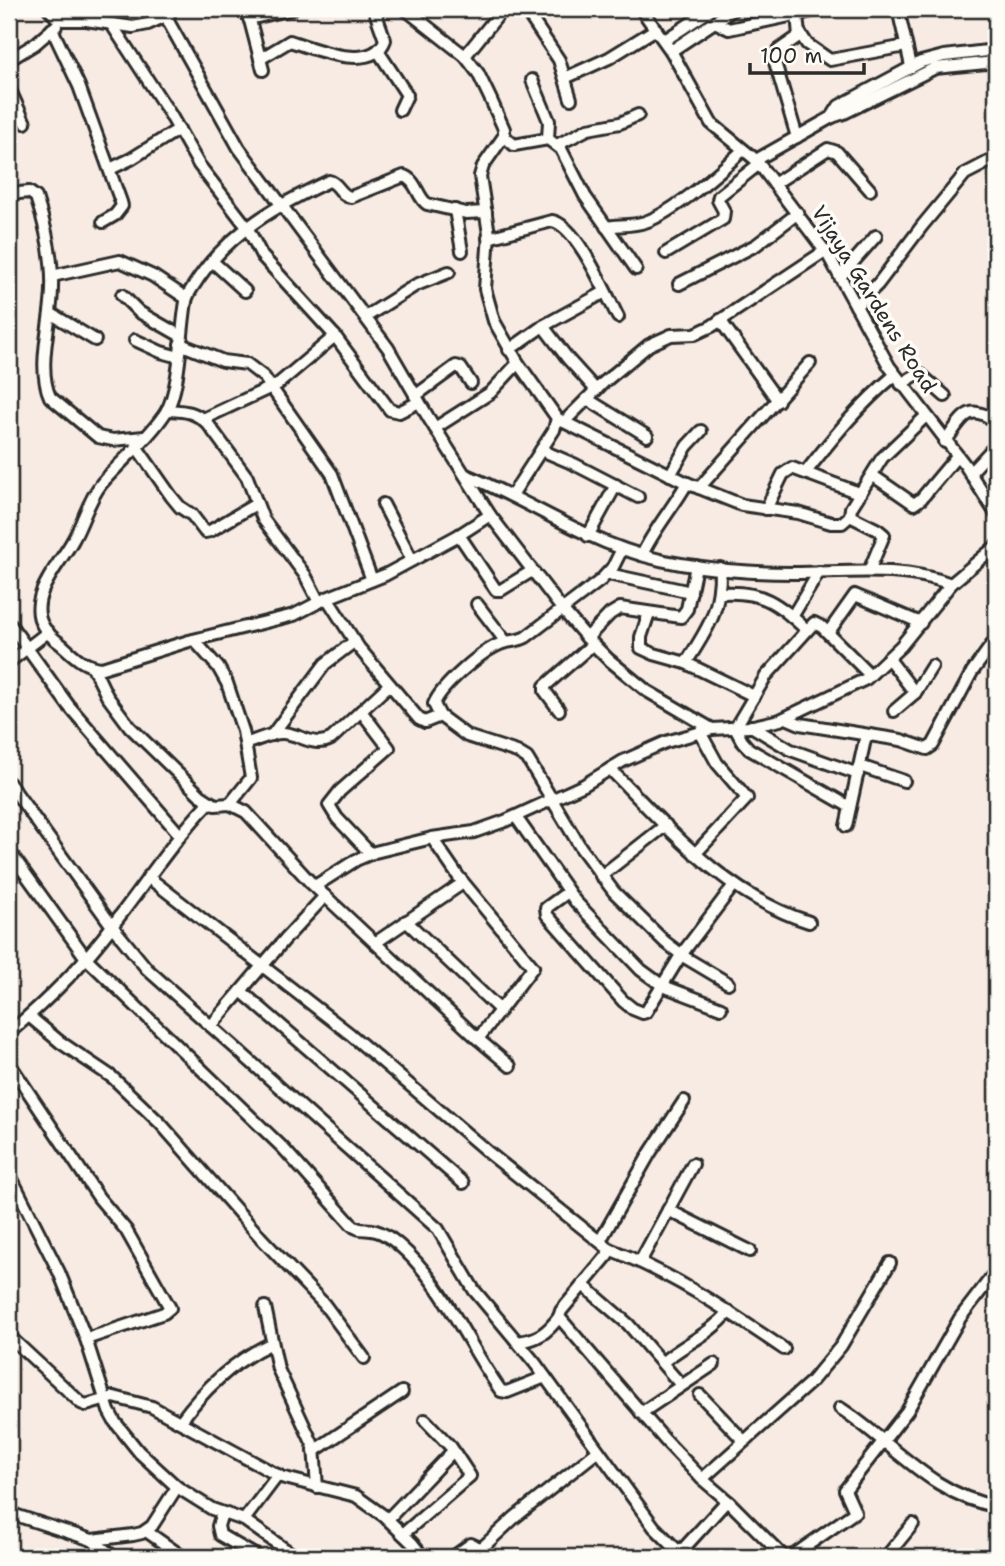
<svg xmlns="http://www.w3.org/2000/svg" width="1005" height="1566" font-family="'Shantell Sans',sans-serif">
  <rect width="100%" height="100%" fill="#f7ebe3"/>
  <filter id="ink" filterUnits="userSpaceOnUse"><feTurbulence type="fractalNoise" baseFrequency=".0143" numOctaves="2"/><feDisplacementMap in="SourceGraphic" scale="14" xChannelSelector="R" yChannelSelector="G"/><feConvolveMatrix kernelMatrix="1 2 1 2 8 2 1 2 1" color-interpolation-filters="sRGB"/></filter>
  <g filter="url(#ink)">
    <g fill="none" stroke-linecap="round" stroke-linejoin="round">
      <defs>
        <g id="minor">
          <polyline points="49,9 57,18 63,20 86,20 133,27 148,24 168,15"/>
          <polyline points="173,9 168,15 169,23 239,148 388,348 428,417 490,515 562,609 587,638 608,659 647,691 712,729 749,727 780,720 866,679 901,646 951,584 996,546"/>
          <polyline points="247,9 263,70"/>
          <polyline points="405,9 465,56 478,73 491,100 504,129 504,136 483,166 480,176 489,234 485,289 494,321 518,363 557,418 554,430 512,495"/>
          <polyline points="525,9 559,60 571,99"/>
          <polyline points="641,9 671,51 711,123 756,160 828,255 889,366 965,465 996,514"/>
          <polyline points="898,9 911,66"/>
          <polyline points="249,19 292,9"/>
          <polyline points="715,22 729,29 822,9"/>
          <polyline points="112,25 170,114 199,165 247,227 262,256 335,336 390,410 399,412 419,402"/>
          <polyline points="52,29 79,86 121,202 122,206 115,215 103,222"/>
          <polyline points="800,33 807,44 830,60 906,46"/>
          <polyline points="665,40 712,9"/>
          <polyline points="378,51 407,95 400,110"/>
          <polyline points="671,51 734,9"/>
          <polyline points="465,56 503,9"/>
          <path d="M260,59L290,41C314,49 373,73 385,40L374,9"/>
          <polyline points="9,60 35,44 56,26"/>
          <polyline points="565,78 609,58 656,29"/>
          <polyline points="532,80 549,121 548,139"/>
          <polyline points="9,88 25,123"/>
          <polyline points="832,117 839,106 921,62 944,56 996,50"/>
          <polyline points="504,136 514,145 548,139 561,149 585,196 636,269"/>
          <polyline points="797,137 774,59 779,50 799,36 797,14"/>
          <polyline points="557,145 588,129 620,123 638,115"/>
          <polyline points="756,160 832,117 844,113 935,68 996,62"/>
          <polyline points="110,169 131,159 179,129"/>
          <polyline points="774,184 828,149 837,152 870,190"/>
          <path d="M9,194L29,192L36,197C45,224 53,259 52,288C52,321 36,366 50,397L98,437L113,440L144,437"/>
          <polyline points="455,210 462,251"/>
          <path d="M486,212L466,213L427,204C417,197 417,181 404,176L351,197C340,196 339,183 329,181C279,204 230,232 198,279C194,286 187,293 186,302C181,329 180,390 166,412C150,437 122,460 102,483C88,500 84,521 73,540C61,563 26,597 43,626C47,633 55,640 62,645C74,656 85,667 102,668L189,641L294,615L327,598L385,575L459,535L490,515"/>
          <path d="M606,227C619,225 633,226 645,222C673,213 721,171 743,150"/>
          <path d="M488,238L552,221C577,225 606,294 618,317"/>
          <polyline points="666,253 723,219 724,211 718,200 719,196 759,164"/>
          <polyline points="212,261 245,291"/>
          <polyline points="52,276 120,261 153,276 186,298"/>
          <polyline points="840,277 876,236"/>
          <polyline points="679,284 756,245 798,213"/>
          <polyline points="122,295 139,312 181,336"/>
          <polyline points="856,306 878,284 922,226 965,174 996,158"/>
          <polyline points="50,313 95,340"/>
          <polyline points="367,316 416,285 449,272"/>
          <polyline points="720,320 778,401"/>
          <polyline points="543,326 568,359 596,390"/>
          <polyline points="135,340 161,352 179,357"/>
          <polyline points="180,344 223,361 247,364 264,377 332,474 372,580"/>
          <polyline points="509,350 543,326 605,292"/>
          <polyline points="901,384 919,373 945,396"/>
          <polyline points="415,396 456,366 461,368 471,383"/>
          <polyline points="587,399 647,436"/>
          <path d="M167,410C185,411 195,411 208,424L247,477L263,519L305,575L319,602"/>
          <polyline points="203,419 278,384 335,336"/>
          <polyline points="560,420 687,483 742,505 798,513 831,523 842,523 850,516"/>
          <polyline points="564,422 603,383 649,345 671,335 695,334 712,326 825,251"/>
          <polyline points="435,428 490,393 518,363"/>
          <path d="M945,442C963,418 967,401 996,422"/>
          <polyline points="136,446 171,496 180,507 192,515 205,532 210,531 256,504"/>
          <polyline points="541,450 574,464 638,497"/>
          <path d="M806,472C835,435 859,405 895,375"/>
          <polyline points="970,473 996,445"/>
          <path d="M466,475C541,506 598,551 681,564C717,570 757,573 793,573C845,573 901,565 951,584"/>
          <polyline points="670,475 687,446 701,431"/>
          <polyline points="872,475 914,504 921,499 957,456"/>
          <polyline points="699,488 810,363"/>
          <polyline points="383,504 412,560"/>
          <polyline points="766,509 783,474 792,468 859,493"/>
          <polyline points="459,535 496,590 501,590 532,571"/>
          <polyline points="588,536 616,485"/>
          <path d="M642,555C654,529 673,508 687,483"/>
          <polyline points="869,571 884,535 878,530 850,516 851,508 882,458 925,417"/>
          <polyline points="608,574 691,592"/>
          <path d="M721,593C763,590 778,604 807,630"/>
          <polyline points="327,598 359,648 419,719 425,722 440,716 467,736 517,752 527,758 581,848 614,892 665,942 686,958 728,983"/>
          <polyline points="477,604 506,642"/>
          <polyline points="649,613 641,637 641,648 654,654 686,663 754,696"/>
          <polyline points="792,617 819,572"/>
          <polyline points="9,623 68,705 180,835"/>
          <polyline points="828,633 855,595 921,623"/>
          <polyline points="587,638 610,614 620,608 681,617 687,609 696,566"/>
          <polyline points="194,640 218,667 227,683 243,731 251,778 230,804"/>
          <polyline points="889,659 915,693"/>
          <polyline points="9,662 48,632"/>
          <path d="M686,663C708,628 721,611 720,568"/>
          <polyline points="93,667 107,696 130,727 201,796 215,805 230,804 246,812 311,883 478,1039 510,1066"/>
          <polyline points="559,710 545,691 545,686 593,644"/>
          <polyline points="361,711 389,748 340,791 329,805 337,818 371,854"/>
          <polyline points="894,711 915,693 932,666"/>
          <path d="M440,716L434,704C441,686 482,651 500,644C509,640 517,642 526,637L601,580L613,567L622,549"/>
          <polyline points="786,718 800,724 901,740 927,749 933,745 972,672 996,639"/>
          <polyline points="751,726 791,750 858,774"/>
          <polyline points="272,735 325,664 355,641"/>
          <path d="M246,743C257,741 272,732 283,733C301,734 313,748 331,739L389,685"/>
          <polyline points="860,766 904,781"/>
          <path d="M610,769C669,829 726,896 809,922"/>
          <polyline points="9,783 112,926 147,969 438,1229 474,1290 535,1363 654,1527 677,1550 684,1548 724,1504 729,1502 784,1557"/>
          <polyline points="850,807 749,749 742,741 735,728 766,676 814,623 822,627 870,675"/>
          <polyline points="516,817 575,901 641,970 663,986 721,1008"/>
          <polyline points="846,826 866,735"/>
          <polyline points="432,838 458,876 533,967 478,1039"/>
          <path d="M9,851L86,958L283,1148L351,1224C359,1232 366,1228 376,1231C384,1233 392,1239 399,1245C445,1285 466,1343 501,1391L507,1392L545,1377"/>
          <polyline points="695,854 747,798 717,763 700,732"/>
          <polyline points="601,876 666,825"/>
          <polyline points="148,877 350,1034 489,1153 609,1249 607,1256 561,1311 559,1317 665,1440 702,1479 729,1502"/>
          <polyline points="315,886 356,860 375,852 432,838 474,832 505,821 584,785 623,761 666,742 712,729"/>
          <polyline points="568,892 546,908 547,915 623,1001 633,1009 643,1013 646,1012 681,955 734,885"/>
          <polyline points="406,921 500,1010"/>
          <polyline points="375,943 463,883"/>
          <polyline points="241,991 463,1183"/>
          <polyline points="29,1016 60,1042 112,1077 161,1124 262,1239 324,1304 364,1358"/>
          <polyline points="211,1026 286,938 325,896"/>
          <path d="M9,1033C36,1010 62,986 86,958C130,908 163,851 209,803"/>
          <polyline points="9,1063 99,1198 126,1230 170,1308 164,1313 86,1339 109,1411 115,1422 139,1452 177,1487 212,1509 244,1520 296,1557"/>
          <polyline points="9,1173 59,1272 86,1339"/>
          <polyline points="668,1210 750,1251"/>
          <polyline points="600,1241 650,1153 684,1101"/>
          <path d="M609,1249C672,1273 728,1311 784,1349"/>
          <polyline points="640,1262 693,1164"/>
          <polyline points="583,1285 628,1324 681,1385"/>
          <polyline points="265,1307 278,1369 314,1447 317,1487"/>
          <polyline points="9,1336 81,1403 86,1405 114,1397 152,1407 281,1477 356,1496 384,1516 412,1543 423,1557"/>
          <path d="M517,1342C537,1340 547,1333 559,1317"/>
          <path d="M663,1362C686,1343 709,1335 729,1312"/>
          <polyline points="700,1395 743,1440"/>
          <path d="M840,1408C891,1441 933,1496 996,1506"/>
          <polyline points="641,1413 714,1364"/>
          <path d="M180,1422C204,1389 235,1360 272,1343"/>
          <polyline points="314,1451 402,1392"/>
          <polyline points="702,1479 811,1382 841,1346 890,1263"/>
          <polyline points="9,1513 92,1540 133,1535 142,1533 152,1526 177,1487"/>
          <polyline points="222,1513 218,1526 220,1535 258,1557"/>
          <polyline points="388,1519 453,1451"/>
          <polyline points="244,1520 278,1475"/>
          <polyline points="146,1531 183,1557"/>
          <polyline points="403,1534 470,1476 451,1447 425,1420"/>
          <polyline points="92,1540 114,1557"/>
          <polyline points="453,1557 471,1544 480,1548 484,1546 514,1518 598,1451"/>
          <polyline points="791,1557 855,1512 845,1490 907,1411 960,1318 996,1271"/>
          <polyline points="886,1557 913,1524"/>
        </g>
      </defs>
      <!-- minor casing -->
      <use href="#minor" stroke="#2b2b2b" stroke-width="16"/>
      <!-- minor -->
      <use href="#minor" stroke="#fdfcf7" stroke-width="10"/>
    </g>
  </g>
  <g text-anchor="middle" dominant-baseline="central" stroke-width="7" stroke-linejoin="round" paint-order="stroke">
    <!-- street labels -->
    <g font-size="21" fill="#2b2b2b" stroke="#fdfcf7">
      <text transform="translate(874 299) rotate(58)">Vijaya Gardens Road</text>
    </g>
  </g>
  <!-- margin -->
  <rect width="1005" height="1566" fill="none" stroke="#fdfcf7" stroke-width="35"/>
  <rect x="18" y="18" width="970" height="1531" fill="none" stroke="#2b2b2b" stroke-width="2.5" filter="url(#ink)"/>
  <!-- scale -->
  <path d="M750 63v10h114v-10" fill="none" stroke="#2b2b2b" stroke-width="3.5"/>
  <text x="760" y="63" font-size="21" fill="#2b2b2b" stroke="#fdfcf7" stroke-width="5" paint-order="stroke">100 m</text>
</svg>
